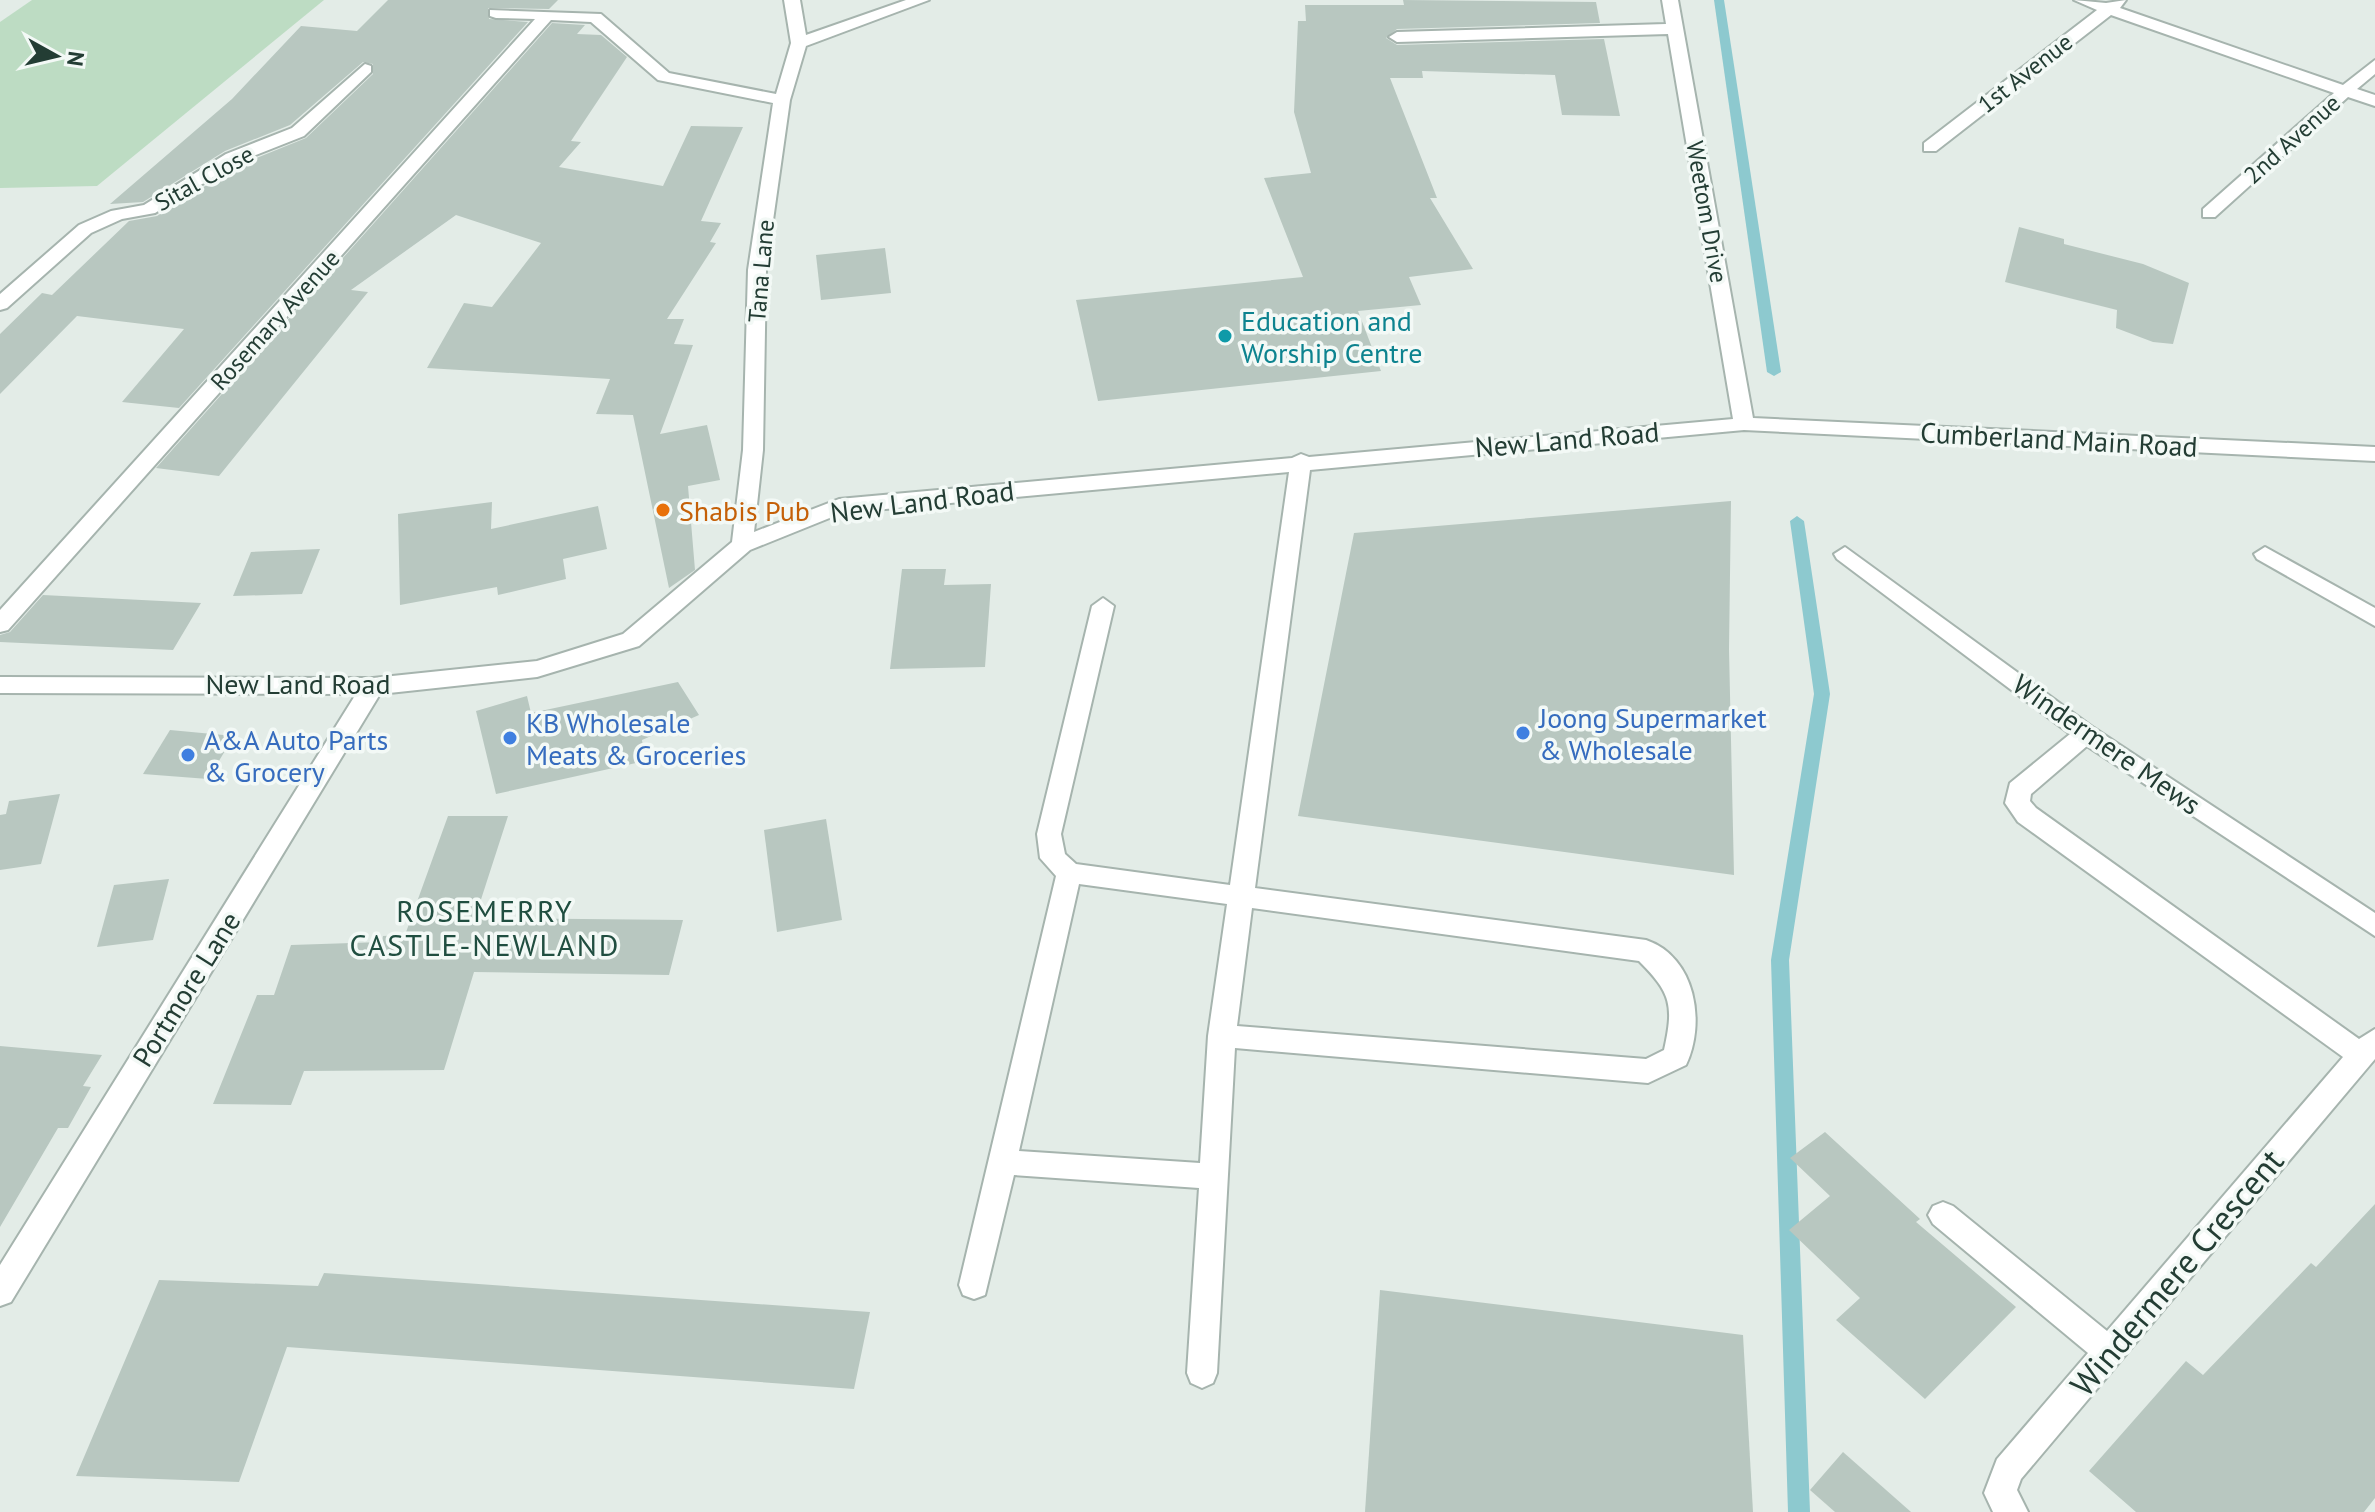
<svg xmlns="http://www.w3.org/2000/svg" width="2375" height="1512" font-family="'PT Sans',sans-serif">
  <rect width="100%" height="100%" fill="#e3ece7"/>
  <!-- green -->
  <polygon fill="#bddcc3" points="32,0 324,0 97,186 0,188 0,22"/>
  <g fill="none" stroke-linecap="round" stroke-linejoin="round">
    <!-- stream -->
    <g fill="#8dc9cf" fill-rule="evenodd">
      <polygon points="1714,0 1724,0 1781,372 1774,376 1767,372"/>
      <polygon points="1797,516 1804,521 1830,694 1789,960 1810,1512 1788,1512 1771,960 1814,694 1790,521"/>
    </g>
  </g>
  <!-- building -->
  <g fill="#b8c7c0">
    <polygon points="388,0 558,0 549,9 488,8 489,19 528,22 179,408 122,402 184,329 77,316 0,394 0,334 42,293 52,295 129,221 157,216 239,165 306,138 373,74 373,64 363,62 290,125 225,151 143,202 110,204 232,99 301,26 357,31"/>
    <polygon points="1403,0 1596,2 1600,23 1397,29 1386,38 1397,45 1604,39 1620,116 1562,115 1555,75 1422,71 1423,78 1390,78 1437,198 1430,198 1473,269 1409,277 1421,305 1358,311 1381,371 1098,401 1076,300 1303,277 1264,178 1311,173 1294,112 1298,21 1306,21 1305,5 1404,5"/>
    <polygon points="552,23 585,25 577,34 601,35 627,57 571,141 581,142 559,167 663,186 691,126 743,127 701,221 721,223 710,242 716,243 667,319 684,319 674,344 693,345 660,434 707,425 720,480 688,486 695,570 669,588 633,415 596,414 610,379 427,368 464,303 492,307 541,243 456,215 351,290 368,292 219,476 156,468"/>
    <polygon points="2019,227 2064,239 2064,244 2143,264 2189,283 2173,344 2153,342 2116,328 2117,310 2005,282"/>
    <polygon points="885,248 891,293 821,300 816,255"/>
    <polygon points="1731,501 1729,649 1734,875 1298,816 1354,533"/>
    <polygon points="492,502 491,529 598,506 607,549 563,559 566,579 498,595 497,587 400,605 398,514"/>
    <polygon points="320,549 302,594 233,596 251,552"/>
    <polygon points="902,569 946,569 944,585 991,584 985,667 890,669"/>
    <polygon points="43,595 201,603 173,650 0,642 0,635 10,632"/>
    <polygon points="678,682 699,715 642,740 645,761 496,794 476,711 527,696 531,713"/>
    <polygon points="170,730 234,736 208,779 143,774"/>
    <polygon points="60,794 41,864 0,870 0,815 6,814 9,801"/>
    <polygon points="448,816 508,816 475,918 683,920 669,975 474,972 444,1070 304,1071 291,1105 213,1104 257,995 274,995 291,945 382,942 383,936 405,935"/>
    <polygon points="826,819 842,920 777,932 764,830"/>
    <polygon points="169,879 153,940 97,947 114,885"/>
    <polygon points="0,1046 102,1055 83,1086 91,1087 68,1128 58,1128 0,1227"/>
    <polygon points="1825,1132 1920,1219 1916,1222 2016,1307 1925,1399 1836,1320 1860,1298 1789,1230 1830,1196 1790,1158"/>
    <polygon points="2375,1204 2375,1498 2364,1512 2136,1512 2089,1471 2186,1361 2203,1375 2311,1263 2316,1267"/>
    <polygon points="324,1273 870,1312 854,1389 287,1347 239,1482 76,1476 159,1280 318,1286"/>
    <polygon points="1380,1290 1743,1335 1753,1512 1365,1512"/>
    <polygon points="1843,1452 1911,1512 1835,1512 1810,1490"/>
  </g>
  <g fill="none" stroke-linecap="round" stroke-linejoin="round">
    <defs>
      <g id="minor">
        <path d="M784,0H800L806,35L906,0H929L806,46L790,100L766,270L763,450L754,532L839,499L1292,458L1301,454L1309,457L1733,419L1668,34L1397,42L1389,37L1397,32L1666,24L1662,0H1678L1753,418L2375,447V461L1744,430L1310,470L1255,888L1646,940C1696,957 1706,1023 1686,1065L1648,1083L1235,1048L1217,1373L1213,1383L1202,1388L1191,1383L1187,1373L1199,1188L1014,1175L985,1295L974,1299L963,1295L959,1285L1056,876L1040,858L1037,834L1092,606L1103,598L1114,606L1061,834L1065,854L1076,864L1230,885L1289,472L842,513L750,550L639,646L537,677L380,694L11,1302L0,1306V1265L356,694L0,693V677L373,678L537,661L623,634L732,542L743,450L748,270L773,103L658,80L591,22L551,20L8,630L0,632V610L535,19L496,18L490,16V10L601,14L669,73L776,94L791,43ZM1079,884L1227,904L1208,1036L1200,1163L1019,1151ZM1252,908L1639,961C1671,993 1674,1005 1664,1050L1646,1059L1237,1026Z"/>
        <polygon points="2074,0 2106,3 2126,0 2120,8 2343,85 2375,60 2375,74 2357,89 2375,95 2375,106 2348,97 2215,217 2203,217 2203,209 2334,93 2111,15 1936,151 1924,151 1924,143 2097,10"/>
        <polygon points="365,64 371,66 371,72 304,136 238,162 155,213 122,219 91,233 7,308 0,310 0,294 79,225 111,211 144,205 226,154 292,128"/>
        <polygon points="1845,547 2094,728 2375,913 2375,936 2087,746 2031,794 2030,801 2036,808 2359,1039 2375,1029 2375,1059 2021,1479 2017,1490 2028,1512 1993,1512 1984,1493 1997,1459 2088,1353 1933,1224 1928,1215 1933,1206 1943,1202 1953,1206 2107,1331 2343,1057 2018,822 2005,803 2010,783 2070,734 1837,559 1834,554"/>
        <polygon points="2265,547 2375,608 2375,626 2257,559 2254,554"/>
      </g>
    </defs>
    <!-- minor casing -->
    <use href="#minor" stroke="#a6b4ae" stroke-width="4"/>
    <!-- minor -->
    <use href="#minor" fill="#fff" fill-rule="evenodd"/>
  </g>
  <!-- markers -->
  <circle fill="#0f9aa8" stroke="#f3f9f6" stroke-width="3" cx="1225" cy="336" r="8"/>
  <circle fill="#e8710a" stroke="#f3f9f6" stroke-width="3" cx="663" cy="510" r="8"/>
  <g fill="#3f7fe0" stroke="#f3f9f6" stroke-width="3">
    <circle cx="1523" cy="733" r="8"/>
    <circle cx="510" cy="738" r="8"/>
    <circle cx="188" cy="755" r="8"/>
  </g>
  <g text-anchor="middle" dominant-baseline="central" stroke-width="7" stroke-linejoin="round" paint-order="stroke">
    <!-- far-street labels -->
    <g font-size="24" fill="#233d34" stroke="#f3f9f6">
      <text transform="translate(2025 73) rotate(-38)">1st Avenue</text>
      <text transform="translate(2292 139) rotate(-42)">2nd Avenue</text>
      <text transform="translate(204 178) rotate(-29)">Sital Close</text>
      <text transform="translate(1707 212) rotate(80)">Weetom Drive</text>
      <text transform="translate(761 271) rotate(-85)">Tana Lane</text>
      <text transform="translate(275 320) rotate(-48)">Rosemary Avenue</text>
    </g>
    <!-- culture labels -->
    <g font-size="28" fill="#0d838f" stroke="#f3f9f6" text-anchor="start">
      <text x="1241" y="320">Education and<tspan x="1241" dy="32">Worship Centre</tspan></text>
    </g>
    <!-- street labels -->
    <g font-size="28" fill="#233d34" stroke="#f3f9f6">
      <text transform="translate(1567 439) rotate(-5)">New Land Road</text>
      <text transform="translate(2059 439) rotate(3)">Cumberland Main Road</text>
      <text transform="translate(922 501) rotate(-7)">New Land Road</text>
      <text x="298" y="683">New Land Road</text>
      <text transform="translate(2107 744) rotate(35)">Windermere Mews</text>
      <text transform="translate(186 989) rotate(-58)">Portmore Lane</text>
    </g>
    <!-- food labels -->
    <g font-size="28" fill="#c56008" stroke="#f3f9f6" text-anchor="start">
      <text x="679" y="510">Shabis Pub</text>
    </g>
    <!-- shop labels -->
    <g font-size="28" fill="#366cbe" stroke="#f3f9f6" text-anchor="start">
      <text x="1539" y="717">Joong Supermarket<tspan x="1539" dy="32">&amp; Wholesale</tspan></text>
      <text x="526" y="722">KB Wholesale<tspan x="526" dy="32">Meats &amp; Groceries</tspan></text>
      <text x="204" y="739">A&amp;A Auto Parts<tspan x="204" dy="32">&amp; Grocery</tspan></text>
    </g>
    <!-- neighbourhood labels -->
    <g font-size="30" letter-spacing="2" fill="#204e40" stroke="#f3f9f6">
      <text x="485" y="910">ROSEMERRY<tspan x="485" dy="34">CASTLE-NEWLAND</tspan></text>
    </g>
    <!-- near-street labels -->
    <g font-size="34" fill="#233d34" stroke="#f3f9f6">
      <text transform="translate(2176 1272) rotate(-50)">Windermere Crescent</text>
    </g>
  </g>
  <!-- north arrow -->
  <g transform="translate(56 56) rotate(98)" stroke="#f3f9f6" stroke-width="6" paint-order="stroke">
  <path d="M0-6L14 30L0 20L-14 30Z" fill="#233d34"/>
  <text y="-12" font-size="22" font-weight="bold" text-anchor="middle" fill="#233d34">N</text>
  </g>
</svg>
